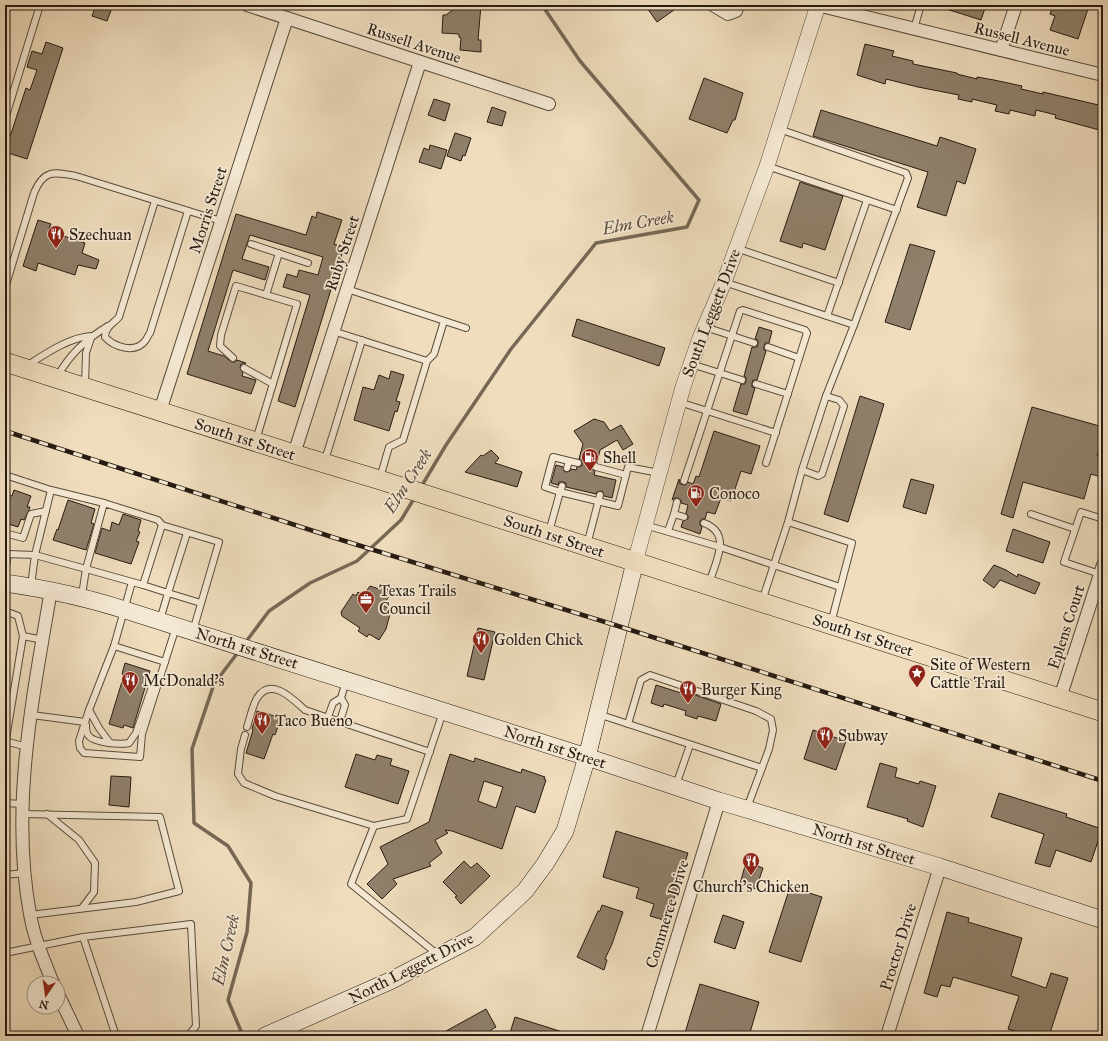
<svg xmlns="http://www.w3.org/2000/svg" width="1108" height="1041" font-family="'IM FELL Great Primer',serif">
  <rect width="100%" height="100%" fill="#efddbd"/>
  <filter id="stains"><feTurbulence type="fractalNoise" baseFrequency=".005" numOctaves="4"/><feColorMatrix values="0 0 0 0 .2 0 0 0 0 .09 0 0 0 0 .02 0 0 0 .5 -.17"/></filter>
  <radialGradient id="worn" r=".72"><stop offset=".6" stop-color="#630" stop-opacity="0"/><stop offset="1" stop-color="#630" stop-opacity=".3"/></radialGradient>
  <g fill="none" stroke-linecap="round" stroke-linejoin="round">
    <!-- stream -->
    <g stroke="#766856" stroke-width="3.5">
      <polyline points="421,487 446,445 511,349 596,243 687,227 699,200 580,61 542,5"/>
      <polyline points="245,643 269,611 310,583 357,561 401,520 415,497"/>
      <polyline points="239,651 214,684 192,749 194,823 228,846 251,883 247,932 228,1000 243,1036"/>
    </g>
  </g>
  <!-- building -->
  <g fill="#8f806b" stroke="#261b12" fill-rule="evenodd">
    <polygon points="96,5 113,5 107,21 92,16"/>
    <polygon points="459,5 481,5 478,40 481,40 481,52 460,50 461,38 459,37 459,34 442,33 443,15 446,15"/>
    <polygon points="645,5 681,5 657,22"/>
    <polygon points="941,5 986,5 981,20 940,7"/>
    <polygon points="1053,5 1077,5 1088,9 1078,39 1050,30 1055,16 1050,14"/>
    <polygon points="46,42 63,48 27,159 5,152 26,88 30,90 37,70 27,67 32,51 42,54"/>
    <polygon points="865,44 894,51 892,56 913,61 913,64 957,73 957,74 977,79 977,77 994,80 1022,86 1021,89 1043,94 1043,92 1103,106 1103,131 1055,118 1056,115 1036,110 1035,116 1010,110 1009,114 995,111 997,105 972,99 972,102 958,99 959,95 918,87 886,79 885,84 857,75"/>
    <polygon points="704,78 743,93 735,120 733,120 727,133 689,119"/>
    <polygon points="434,99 450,104 445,121 428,115"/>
    <polygon points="492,107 506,112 502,126 487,122"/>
    <polygon points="821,110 937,146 940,137 976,149 965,184 957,181 946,216 917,207 928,172 813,136"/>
    <polygon points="455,133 471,138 465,156 463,155 461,161 447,156"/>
    <polygon points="430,145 447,150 441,169 419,162 424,148 429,150"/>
    <polygon points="800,182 843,196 825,250 803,243 802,248 780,241"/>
    <polygon points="317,212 342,220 334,244 344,247 295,407 278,401 310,295 283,287 287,274 297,277 299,270 318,275 323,257 250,235 242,259 269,267 265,280 233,270 208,351 224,356 232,362 235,362 237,360 246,363 245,364 241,364 240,368 243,373 242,376 256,380 251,394 187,374 236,214 306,235 312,216 316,218"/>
    <polygon points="38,220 51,224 48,231 85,243 82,253 99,260 96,269 78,265 75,275 38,263 36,271 23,266"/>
    <polygon points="910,244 935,251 910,330 885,322"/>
    <polygon points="577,319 665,348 659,366 572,336"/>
    <polygon points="759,327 772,331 769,343 765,343 764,346 764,350 766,351 757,380 753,380 752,383 752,387 755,388 747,415 733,411 741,384 745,384 746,381 746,377 744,376 752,347 757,347 758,344 758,340 755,339"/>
    <polygon points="391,371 404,375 396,401 400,402 397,412 395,411 389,431 354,420 363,387 374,390 379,375 389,379"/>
    <polygon points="860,396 884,404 848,522 824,514"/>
    <polygon points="1032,407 1103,427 1103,436 1097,456 1103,457 1103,470 1101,477 1091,474 1084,499 1023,482 1013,518 1001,514"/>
    <polygon points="594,419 604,422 610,431 621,425 633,444 623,450 617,440 600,450 597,463 594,463 592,465 592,469 595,471 594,475 616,480 612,498 604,496 603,492 601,491 597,492 596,494 566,487 566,483 563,482 559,482 558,485 551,483 556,465 563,467 564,471 566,472 570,471 571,469 576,470 577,467 582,466 582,461 579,459 583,444 574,431"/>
    <polygon points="714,431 760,446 751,474 741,471 731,501 721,498 715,514 707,512 705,519 702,519 700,521 700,525 702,527 700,534 681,527 683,521 688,519 688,516 686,513 688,505 681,503 681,500 678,498 675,498 672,500 679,479 680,484 685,485 688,482 693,484 696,476 699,477"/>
    <polygon points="491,450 499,458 495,463 522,472 517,487 465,472 481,455 483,456"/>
    <polygon points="911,479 934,485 926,514 903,507"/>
    <polygon points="14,490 31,496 27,507 30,507 29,510 24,520 21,519 18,527 5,523 5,494 12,496"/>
    <polygon points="68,500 95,509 91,523 94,524 86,550 53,540 57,529 58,530"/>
    <polygon points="123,514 141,520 138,531 140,532 136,541 139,542 131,564 95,553 102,528 110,531 112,522 119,525"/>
    <polygon points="1013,529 1050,542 1043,563 1006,551"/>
    <polygon points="994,565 1006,570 1017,577 1018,574 1040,583 1035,594 1000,580 994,588 983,580"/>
    <polygon points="381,585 392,592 383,605 391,610 386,629 379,640 369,634 367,637 358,631 360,628 342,616 341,612 353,594 356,596 358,592 363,596 370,586 379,589"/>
    <polygon points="478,628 495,632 484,680 467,676"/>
    <polygon points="125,663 150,671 133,728 124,725 123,728 109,724 124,675 122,674"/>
    <polygon points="656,685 684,694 684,691 721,704 716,721 698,716 697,719 685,715 686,711 664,704 663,707 651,703"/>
    <polygon points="257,711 281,718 275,735 273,734 264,759 246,753 253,730 252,729"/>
    <polygon points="813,730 846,741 836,770 804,759"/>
    <polygon points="356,754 375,760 377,755 392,759 390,765 409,771 398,804 345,787"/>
    <path d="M450,754L474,762L475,758L521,773L522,769L545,777L544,779L546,780L535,813L516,806L502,849L452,831L445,830L448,833L435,840L442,853L429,863L431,866L393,879L397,884L382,899L367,884L388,864L380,847L429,822ZM484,781L503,787L496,808L478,801Z"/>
    <polygon points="880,763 897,768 895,777 919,784 920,781 936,786 923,827 907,821 908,819 867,807"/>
    <polygon points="111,776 131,777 129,807 109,805"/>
    <polygon points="999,793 1067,814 1066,817 1102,829 1091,862 1056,850 1050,867 1035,863 1044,834 991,817"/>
    <polygon points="616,831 688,853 667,921 650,916 654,904 636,898 639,888 603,877"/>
    <polygon points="464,861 471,868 477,863 490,876 461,904 455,897 457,896 443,882"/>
    <polygon points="746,862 763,868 756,889 740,884"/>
    <polygon points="790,887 822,897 801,962 769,952"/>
    <polygon points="602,905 623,912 612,944 605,959 607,960 604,970 577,957 598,911 600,911"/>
    <polygon points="947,912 969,918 968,922 1022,938 1011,976 1046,988 1051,973 1068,978 1049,1036 1029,1036 1008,1029 1019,996 953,977 950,987 941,985 937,997 924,993"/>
    <polygon points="723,915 744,922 735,949 714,942"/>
    <polygon points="700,984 759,1002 749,1036 684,1036"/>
    <polygon points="486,1009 496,1027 481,1036 437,1036"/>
    <polygon points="515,1017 569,1034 568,1036 509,1036"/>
  </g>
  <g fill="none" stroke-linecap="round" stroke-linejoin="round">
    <defs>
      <g id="service">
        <polyline points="914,29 921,5"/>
        <polyline points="5,119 40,5"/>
        <polyline points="779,129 906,173 908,178 854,325"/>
        <polyline points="767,166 897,210"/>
        <path d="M155,201L119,317C113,324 105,327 105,337C114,347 135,354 145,341C147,339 148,335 150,333L188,211"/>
        <polyline points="251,244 308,263"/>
        <polyline points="736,248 839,283"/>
        <polyline points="724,282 854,325 826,396 802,470 788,522 762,601"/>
        <path d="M5,288L34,193C44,169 54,172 76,176L221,221"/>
        <polyline points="347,289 466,328"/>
        <polyline points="266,295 279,253"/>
        <polyline points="827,316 867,200"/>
        <polyline points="705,327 754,343"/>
        <polyline points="333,331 427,361 403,440 389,447 380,478"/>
        <polyline points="768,347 799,358"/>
        <polyline points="233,358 220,346 221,335 236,286 297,304 256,440"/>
        <polyline points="427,361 434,354 444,321"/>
        <polyline points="691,364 742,380"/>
        <path d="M28,365C45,354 70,337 91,336"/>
        <polyline points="244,368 273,384"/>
        <path d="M57,377C70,354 85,340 108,326"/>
        <polyline points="756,384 788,394"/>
        <polyline points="85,386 86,353 91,338"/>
        <polyline points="679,402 776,433"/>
        <polyline points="325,460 362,340"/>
        <polyline points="596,467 626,475"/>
        <polyline points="567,468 569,461 578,463"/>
        <polyline points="802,470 818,476 822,474 844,406 839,400 826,396"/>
        <polyline points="5,475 51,490"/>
        <polyline points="684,481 740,311 743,310 805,330 807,333 766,463"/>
        <polyline points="1103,482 1103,483"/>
        <polyline points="562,486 560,492 545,487 553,457 569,461"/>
        <polyline points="674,514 677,502"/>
        <polyline points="1031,514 1075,529"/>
        <polyline points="788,522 852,543 831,623"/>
        <path d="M704,523C733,534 715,562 709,584"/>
        <polyline points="645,525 720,547 840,587"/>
        <polyline points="668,531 674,514 684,517"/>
        <polyline points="549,532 560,492 618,506 628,467 659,473"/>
        <polyline points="5,533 23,538 31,514 46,511"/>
        <polyline points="187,533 168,593 201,603"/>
        <polyline points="587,545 600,495"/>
        <polyline points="5,572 8,554 35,555 51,490 104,503"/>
        <polyline points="1100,574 1064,562 1081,512 1103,519"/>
        <polyline points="132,582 114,646 89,710 79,741 80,748 84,753 140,757 142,734 176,627"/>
        <polyline points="31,586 35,555 86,569 104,503 158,520 162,525"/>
        <polyline points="82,595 86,569 143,585"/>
        <polyline points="5,611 18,616 23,636"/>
        <polyline points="160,620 168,593 143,585 162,525 219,542 193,631"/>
        <polyline points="114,646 165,662"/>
        <polyline points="89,710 99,728 110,743"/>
        <polyline points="598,714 762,768"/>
        <polyline points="32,715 85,722"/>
        <polyline points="328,717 333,703 341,698"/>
        <polyline points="340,721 345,705 341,698 346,681"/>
        <polyline points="628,724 641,680 650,675 756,711 771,719 773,730 769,749 747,808"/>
        <path d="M86,725C86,729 86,732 88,735C93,743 120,745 129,743L136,733L153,684L159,678"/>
        <path d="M247,727C250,718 252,708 256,700C269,675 292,698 305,710L430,752"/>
        <polyline points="245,735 241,749 238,774 244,783 275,796 374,826 407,819 443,712"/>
        <polyline points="5,741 27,747"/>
        <polyline points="5,745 23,636 43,640"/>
        <polyline points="676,785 690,745"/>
        <polyline points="5,803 22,804"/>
        <polyline points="22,814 160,817 179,891 136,902 30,915"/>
        <polyline points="47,814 79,840 95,863 94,892 82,908"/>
        <polyline points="374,826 351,884 437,954"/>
        <polyline points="5,875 25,873"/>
        <polyline points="83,937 116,1036"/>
        <polyline points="5,953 83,937 191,924 196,1026 188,1036"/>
      </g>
      <g id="minor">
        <polyline points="247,5 549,104"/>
        <polyline points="713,5 728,14 736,11 738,5"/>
        <polyline points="817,5 1103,75"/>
        <polyline points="1001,50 1016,5"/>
        <polyline points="160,411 287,18"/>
        <polyline points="294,454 420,62"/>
        <path d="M51,590C33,696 10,807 30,914C34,938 44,961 53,983"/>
        <polyline points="1060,698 1103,565"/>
        <polyline points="58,994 78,1036"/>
        <polyline points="647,1036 719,801"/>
        <polyline points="887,1036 940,867"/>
      </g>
      <polyline id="tertiary" points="635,562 683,387 700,338 724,282 767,166 818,5"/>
      <g id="secondary">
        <path d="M5,583C47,589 85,597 125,610L587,757L719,801L940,867L1103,920"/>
        <polyline points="265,1036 390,981 475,937 525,891 545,864 565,831 587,757 635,562"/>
      </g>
      <polyline id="primary" points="5,362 294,454 380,480 1103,712"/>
    </defs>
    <!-- service casing -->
    <use href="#service" stroke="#584c3d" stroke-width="8"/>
    <!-- minor casing -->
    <use href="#minor" stroke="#584c3d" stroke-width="14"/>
    <!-- tertiary casing -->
    <use href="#tertiary" stroke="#584c3d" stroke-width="16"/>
    <!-- secondary casing -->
    <use href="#secondary" stroke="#261b12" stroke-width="18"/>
    <!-- primary casing -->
    <use href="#primary" stroke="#261b12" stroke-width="20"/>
    <!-- service -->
    <use href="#service" stroke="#f5e9d4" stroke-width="6"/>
    <!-- minor -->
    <use href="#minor" stroke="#f5e9d4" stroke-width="12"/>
    <!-- tertiary -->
    <use href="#tertiary" stroke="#f5e9d4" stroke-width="15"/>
    <!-- secondary -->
    <use href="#secondary" stroke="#f5e9d4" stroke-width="17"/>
    <!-- primary -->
    <use href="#primary" stroke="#efddbd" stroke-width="19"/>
    <defs>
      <polyline id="rail" points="5,431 332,537 618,626 1103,781"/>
    </defs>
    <!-- rail casing -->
    <use href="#rail" stroke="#261b12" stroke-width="4.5"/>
    <!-- rail -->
    <use href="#rail" stroke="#f5e9d4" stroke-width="3" stroke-dasharray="9" stroke-linecap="butt"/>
  </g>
  <!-- icons -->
  <defs>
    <symbol id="restaurant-pin" viewBox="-11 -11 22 30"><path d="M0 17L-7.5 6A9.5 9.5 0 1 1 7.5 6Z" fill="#8f2418" stroke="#f5e9d4"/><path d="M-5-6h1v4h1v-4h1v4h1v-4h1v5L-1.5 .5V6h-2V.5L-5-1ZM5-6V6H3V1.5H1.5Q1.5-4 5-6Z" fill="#fff"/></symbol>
    <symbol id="fuel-pin" viewBox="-11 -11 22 30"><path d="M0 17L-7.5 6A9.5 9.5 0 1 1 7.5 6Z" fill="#8f2418" stroke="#f5e9d4"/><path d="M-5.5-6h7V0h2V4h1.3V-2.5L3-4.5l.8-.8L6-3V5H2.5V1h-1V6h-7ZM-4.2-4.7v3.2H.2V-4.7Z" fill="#fff"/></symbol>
    <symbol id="office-pin" viewBox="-11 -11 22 30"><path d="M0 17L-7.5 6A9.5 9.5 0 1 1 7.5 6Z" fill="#8f2418" stroke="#f5e9d4"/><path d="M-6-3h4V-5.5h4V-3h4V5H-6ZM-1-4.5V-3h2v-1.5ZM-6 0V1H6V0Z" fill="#fff"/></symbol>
    <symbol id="sight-pin" viewBox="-11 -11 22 30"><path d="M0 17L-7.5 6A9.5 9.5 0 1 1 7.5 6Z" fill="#8f2418" stroke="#f5e9d4"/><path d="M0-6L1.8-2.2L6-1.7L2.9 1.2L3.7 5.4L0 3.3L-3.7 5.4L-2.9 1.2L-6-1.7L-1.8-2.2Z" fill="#fff"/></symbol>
  </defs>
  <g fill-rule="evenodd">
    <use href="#restaurant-pin" x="46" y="224" width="20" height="27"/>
    <use href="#fuel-pin" x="580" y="447" width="20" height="27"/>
    <use href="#fuel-pin" x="686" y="483" width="20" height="27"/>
    <use href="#office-pin" x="356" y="589" width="20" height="27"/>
    <use href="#restaurant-pin" x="471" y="629" width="20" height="27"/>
    <use href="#sight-pin" x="907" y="663" width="20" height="27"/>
    <use href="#restaurant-pin" x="120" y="670" width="20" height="27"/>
    <use href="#restaurant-pin" x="678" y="679" width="20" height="27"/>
    <use href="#restaurant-pin" x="252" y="710" width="20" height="27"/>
    <use href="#restaurant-pin" x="815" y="725" width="20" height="27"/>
    <use href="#restaurant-pin" x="741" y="851" width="20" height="27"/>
  </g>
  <g text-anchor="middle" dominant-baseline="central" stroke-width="3.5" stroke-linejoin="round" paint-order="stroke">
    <!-- street labels -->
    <g font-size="16" fill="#261b12" stroke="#f5e9d4">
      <text transform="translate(1022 39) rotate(14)">Russell Avenue</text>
      <text transform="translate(414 43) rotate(18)">Russell Avenue</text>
      <text transform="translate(208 210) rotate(-72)">Morris Street</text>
      <text transform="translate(342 253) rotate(-72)">Ruby Street</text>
      <text transform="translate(711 313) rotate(-69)">South Leggett Drive</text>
      <text transform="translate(245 439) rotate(18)">South 1st Street</text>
      <text transform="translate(554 536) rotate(18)">South 1st Street</text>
      <text transform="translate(1066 627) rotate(-72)">Eplens Court</text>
      <text transform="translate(863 635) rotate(18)">South 1st Street</text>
      <text transform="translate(247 648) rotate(17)">North 1st Street</text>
      <text transform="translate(555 747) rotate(18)">North 1st Street</text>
      <text transform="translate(864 844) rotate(17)">North 1st Street</text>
      <text transform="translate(667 914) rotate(-73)">Commerce Drive</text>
      <text transform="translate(898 947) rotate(-73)">Proctor Drive</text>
      <text transform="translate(411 968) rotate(-27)">North Leggett Drive</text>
    </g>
    <!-- poi labels -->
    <g font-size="16" fill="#261b12" stroke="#f5e9d4" text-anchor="start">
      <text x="69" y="234">Szechuan</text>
      <text x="603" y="457">Shell</text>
      <text x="709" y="493">Conoco</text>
      <text x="379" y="590">Texas Trails<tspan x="379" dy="18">Council</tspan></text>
      <text x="494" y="639">Golden Chick</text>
      <text x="930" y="664">Site of Western<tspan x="930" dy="18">Cattle Trail</tspan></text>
      <text x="143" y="680">McDonald's</text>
      <text x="701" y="689">Burger King</text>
      <text x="275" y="720">Taco Bueno</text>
      <text x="838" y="735">Subway</text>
      <text x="751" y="886" text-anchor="middle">Church's Chicken</text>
    </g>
    <!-- water labels -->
    <g font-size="17" font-style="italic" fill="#5b4e3f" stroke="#f5e9d4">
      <text transform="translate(638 223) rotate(-10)">Elm Creek</text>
      <text transform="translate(408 481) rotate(-57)">Elm Creek</text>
      <text transform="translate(226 950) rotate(-77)">Elm Creek</text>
    </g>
  </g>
  <!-- margin -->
  <rect width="1108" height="1041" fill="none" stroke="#efddbd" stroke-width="20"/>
  <rect x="6" y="6" width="1096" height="1029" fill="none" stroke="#261b12" stroke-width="2"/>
  <rect x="10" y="10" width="1088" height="1021" fill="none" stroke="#261b12"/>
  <!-- north arrow -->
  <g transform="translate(46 995) rotate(193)"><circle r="19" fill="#f5e9d4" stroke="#a29786"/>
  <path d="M0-3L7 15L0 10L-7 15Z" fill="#8f2418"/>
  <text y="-6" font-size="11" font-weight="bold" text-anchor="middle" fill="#261b12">N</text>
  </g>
  <rect width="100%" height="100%" filter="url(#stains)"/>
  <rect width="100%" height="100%" fill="url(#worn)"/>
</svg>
